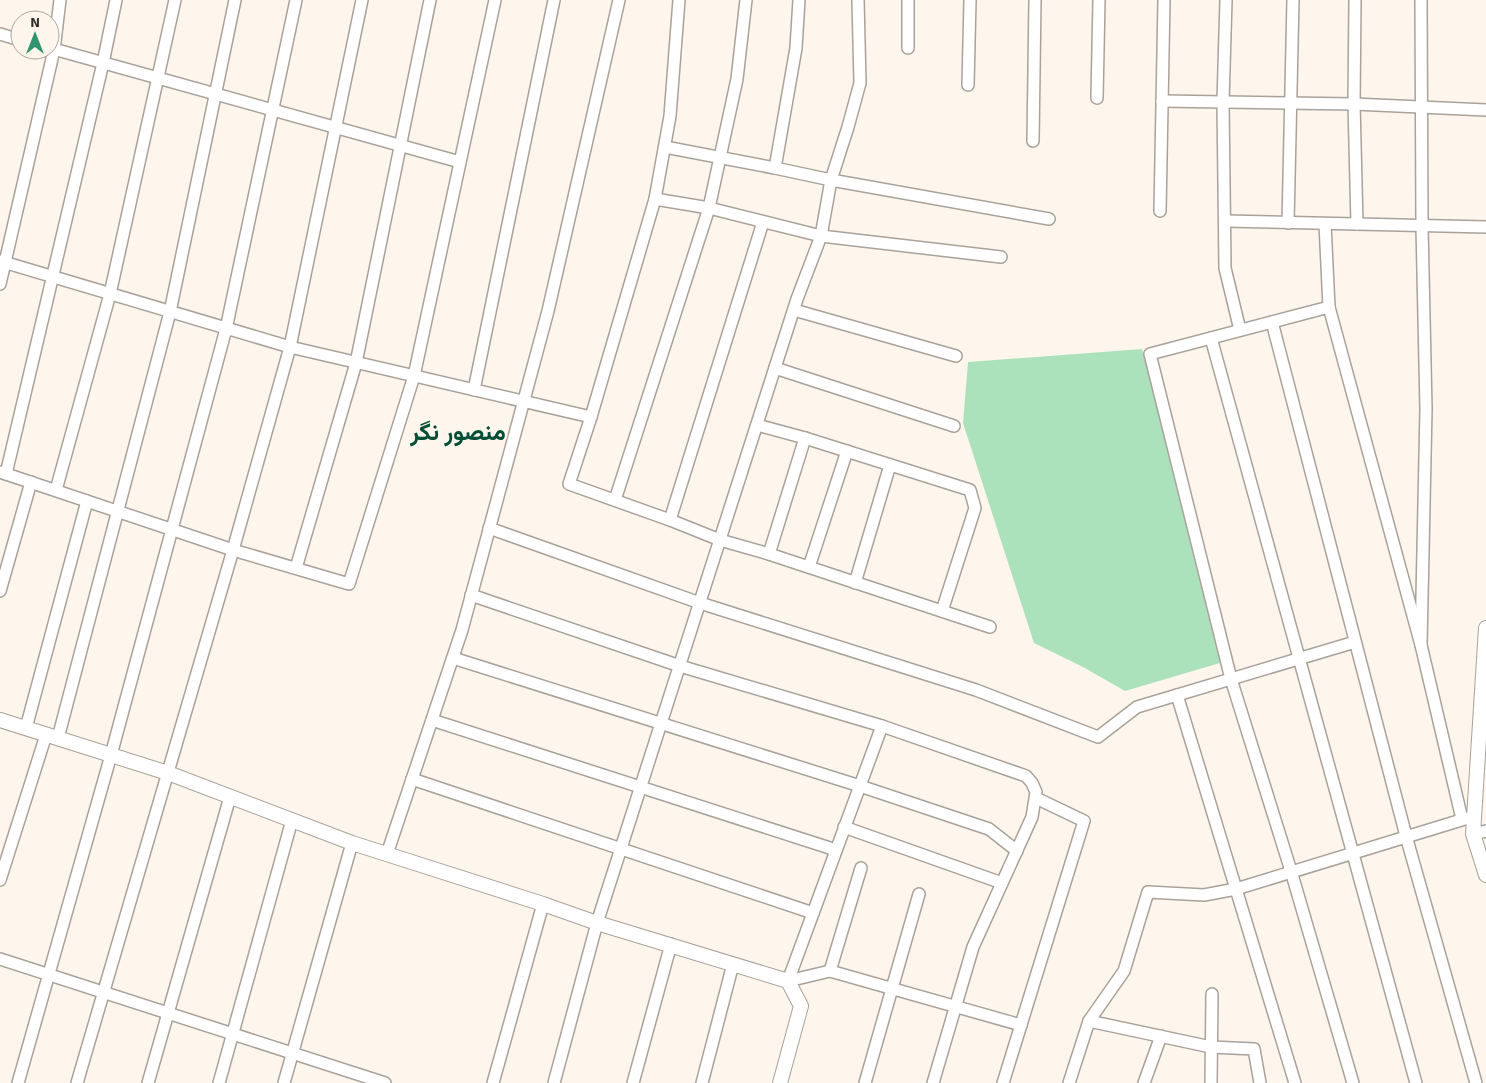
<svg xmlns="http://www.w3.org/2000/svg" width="1486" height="1083" font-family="Signika,Vazirmatn,sans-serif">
  <rect width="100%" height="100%" fill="#fef6ed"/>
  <!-- green -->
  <polygon fill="#abe2bb" points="1142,349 1220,663 1125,691 1083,667 1034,643 963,423 968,362"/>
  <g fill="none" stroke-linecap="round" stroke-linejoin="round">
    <defs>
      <g id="minor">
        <polyline points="1226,0 1223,102 1225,268 1240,330"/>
        <polyline points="1355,0 1354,104 1357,224"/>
        <polyline points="0,34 20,40"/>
        <polyline points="50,48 460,162"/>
        <polyline points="908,48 908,0"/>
        <polyline points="968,85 970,0"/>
        <polyline points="1097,98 1099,0"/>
        <polyline points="1162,101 1354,104 1486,110"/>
        <polyline points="1033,141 1035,0"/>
        <polyline points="665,147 775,168 831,180 1049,219"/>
        <polyline points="775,168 796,48 799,0"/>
        <polyline points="655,199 709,208 821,236 1001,257"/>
        <polyline points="1160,211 1164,0"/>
        <polyline points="1225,221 1486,227"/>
        <polyline points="1288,223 1293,0"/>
        <polyline points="1325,224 1329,307 1421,645 1462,819"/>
        <polyline points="0,261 290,347 591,417 655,199 670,116 679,0"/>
        <polyline points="0,284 54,50 60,0"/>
        <polyline points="1329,307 1150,354 1231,679 1291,871 1353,1083"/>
        <polyline points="794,310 956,356"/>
        <polyline points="1272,322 1406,836 1476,1083"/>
        <polyline points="1211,338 1416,1083"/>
        <polyline points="775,368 954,426"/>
        <polyline points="474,390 554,0"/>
        <polyline points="591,417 569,484 670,520 720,540 769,554 990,627"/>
        <polyline points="757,425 805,438 970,490 975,508 942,611"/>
        <polyline points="0,472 233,550 349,584 414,376 495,0"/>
        <polyline points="6,474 103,63 116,0"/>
        <polyline points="56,490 110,294 175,0"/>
        <polyline points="615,500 709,208 737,79 746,0"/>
        <polyline points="670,520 763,222"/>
        <polyline points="489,528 700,603 976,690 1098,737 1137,707 1355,642"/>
        <polyline points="769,554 805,438"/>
        <polyline points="809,567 847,451"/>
        <polyline points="296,568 356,363 430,0"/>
        <polyline points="855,583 890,465"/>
        <polyline points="0,591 31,482"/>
        <polyline points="471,595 680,666 882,726 788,981"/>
        <polyline points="1421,645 1426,409 1422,226 1421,0"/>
        <polyline points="453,658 860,786 989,829 1017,851"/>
        <polyline points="1177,695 1295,1083"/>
        <polyline points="432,720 836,850"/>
        <polyline points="882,726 1026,776 1032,783 1036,792 1032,817 973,947 933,1083"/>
        <polyline points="26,728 87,501"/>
        <polyline points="58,738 170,312 235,0"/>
        <polyline points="412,779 813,913"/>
        <polyline points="844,827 1002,883"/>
        <polyline points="1473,834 1486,831"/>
        <polyline points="387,854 462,630 548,311 619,0"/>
        <polyline points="0,880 46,735"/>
        <polyline points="0,959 385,1083"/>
        <polyline points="830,971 861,868"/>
        <polyline points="788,981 830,971 1021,1025"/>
        <polyline points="1089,1021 1211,1047 1254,1049 1260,1083"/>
        <polyline points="18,1083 111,755 226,329 296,0"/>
        <polyline points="77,1083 233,550 290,347 362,0"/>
        <polyline points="148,1083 230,797"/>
        <polyline points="219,1083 292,820"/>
        <polyline points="284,1083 352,843"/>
        <polyline points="493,1083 543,904"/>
        <polyline points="554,1083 597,923 797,299 821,236 831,180 848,127 860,83 858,0"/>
        <polyline points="633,1083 671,944"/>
        <polyline points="702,1083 733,964"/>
        <polyline points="865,1083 919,894"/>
        <polyline points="1003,1083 1084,821 1036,798"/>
        <polyline points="1069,1083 1089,1021 1124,971 1148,892 1204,895 1236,889 1468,818"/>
        <polyline points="1144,1083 1161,1036"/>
        <polyline points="1211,1083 1212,994"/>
      </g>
      <g id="tertiary">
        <polyline points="1486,628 1473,834 1486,875"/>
        <polyline points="0,720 168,773 352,843 543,904 597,923 788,981 801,1006 780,1083"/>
      </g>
    </defs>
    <!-- minor casing -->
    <use href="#minor" stroke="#a9a29a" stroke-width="14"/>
    <!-- tertiary casing -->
    <use href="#tertiary" stroke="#a9a29a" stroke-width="16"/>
    <!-- minor -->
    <use href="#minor" stroke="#fff" stroke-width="11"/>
    <!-- tertiary -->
    <use href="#tertiary" stroke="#fff" stroke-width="14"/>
  </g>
  <g text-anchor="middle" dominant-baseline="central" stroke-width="5" stroke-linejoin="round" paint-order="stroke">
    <!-- district labels -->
    <g font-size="24" font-weight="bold" fill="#004e36" stroke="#fef6ed">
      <text x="458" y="432">منصور نگر</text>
    </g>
  </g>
  <!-- north arrow -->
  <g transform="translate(35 35)"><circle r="24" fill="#fef6ed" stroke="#aca69f"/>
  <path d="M0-4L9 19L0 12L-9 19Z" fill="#309470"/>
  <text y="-8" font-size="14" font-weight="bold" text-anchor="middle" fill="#312e2b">N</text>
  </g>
</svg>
